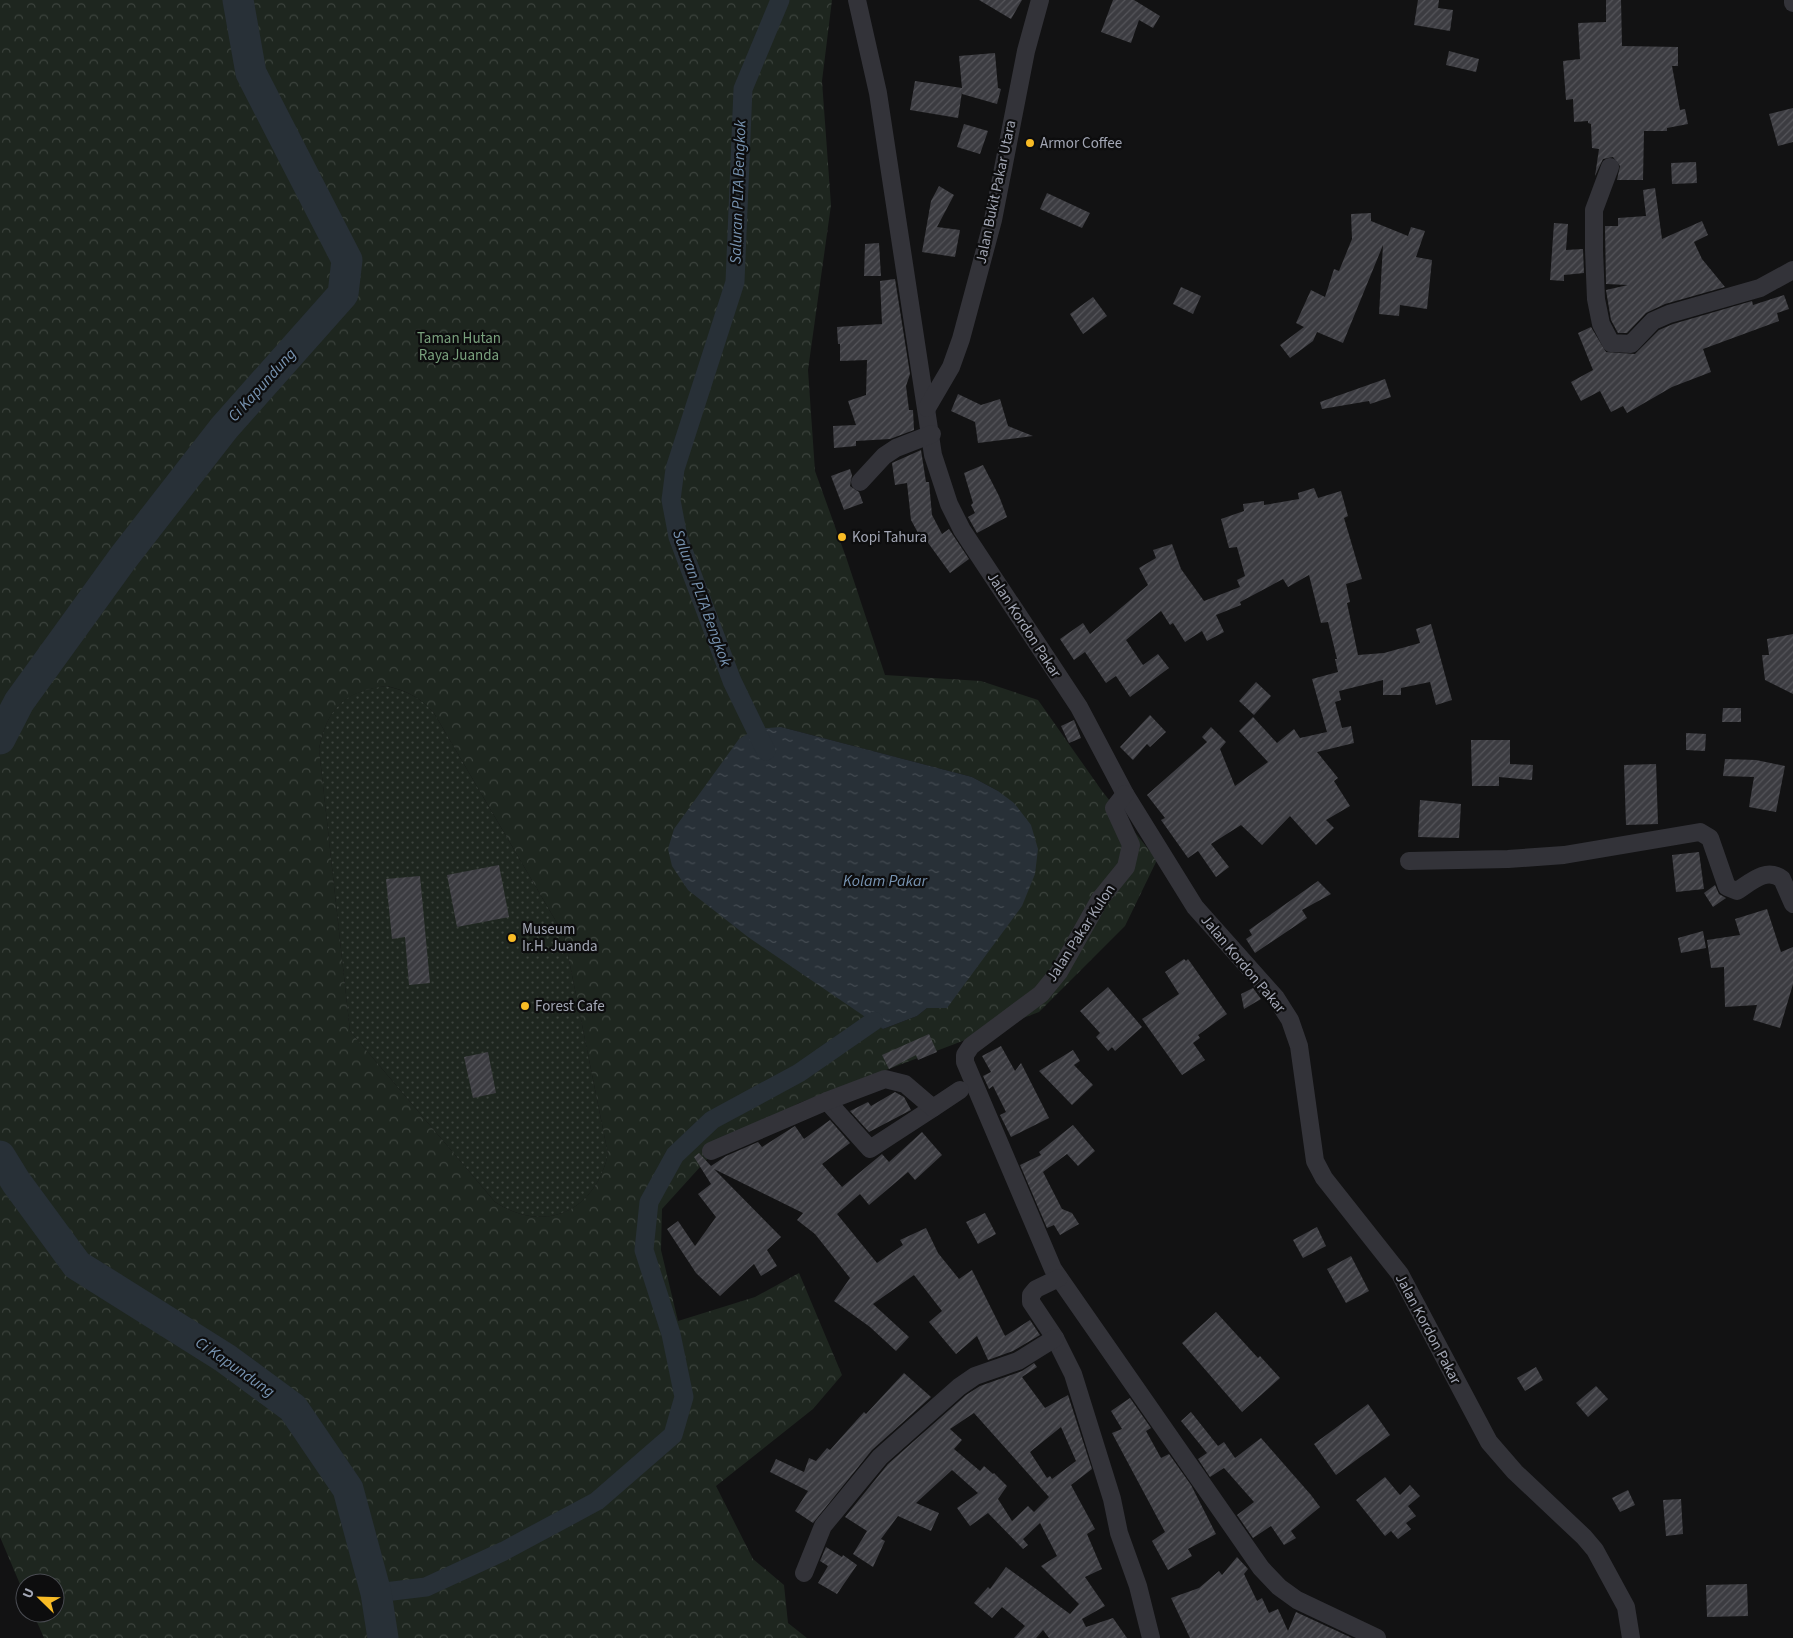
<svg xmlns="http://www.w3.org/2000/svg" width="1793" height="1638" font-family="'Source Sans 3',sans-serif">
  <defs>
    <pattern id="grass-dots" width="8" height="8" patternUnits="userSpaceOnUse" patternTransform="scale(1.25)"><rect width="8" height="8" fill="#1e261f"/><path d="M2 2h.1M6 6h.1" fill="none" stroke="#3c433d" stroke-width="1.8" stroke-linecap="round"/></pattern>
    <pattern id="forest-crowns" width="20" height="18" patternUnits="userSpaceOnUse" patternTransform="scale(1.25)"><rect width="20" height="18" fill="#1e261f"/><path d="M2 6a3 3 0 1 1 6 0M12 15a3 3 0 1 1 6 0" fill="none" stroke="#3c433d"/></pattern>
    <pattern id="water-ripples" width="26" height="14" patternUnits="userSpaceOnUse" patternTransform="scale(1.25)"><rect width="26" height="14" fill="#283037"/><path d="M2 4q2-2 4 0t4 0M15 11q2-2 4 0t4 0" fill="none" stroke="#444b52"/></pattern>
    <pattern id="building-hatch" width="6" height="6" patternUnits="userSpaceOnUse" patternTransform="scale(1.25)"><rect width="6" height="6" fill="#3c3c41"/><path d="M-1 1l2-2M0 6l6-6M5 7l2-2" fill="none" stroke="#55555a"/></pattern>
  </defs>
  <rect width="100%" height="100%" fill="#121213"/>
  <!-- grass -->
  <path fill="url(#grass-dots)" d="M386,686C407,691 420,697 434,713L564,935L608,1154C595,1212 545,1234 495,1202L350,1031L319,749C327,708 344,691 386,686Z"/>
  <!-- forest -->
  <path fill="url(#forest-crowns)" fill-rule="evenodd" d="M0,0H832L822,81L831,205L808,370L815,471L847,560L885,675L981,681L1038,700L1102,791L1157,860L1125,926L1039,1012L799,1103L720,1145L662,1209L661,1250L678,1321L755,1297L799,1273L842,1375L813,1409L716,1486L753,1559L784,1585L788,1623L807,1638H44L33,1613H55V1583H25V1596L0,1537ZM387,686C407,691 420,697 434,713L564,935L608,1154C595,1212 545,1234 495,1202L350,1031L319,749C327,708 345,691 387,686ZM781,727L972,777L998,791L927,1008L917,1016L883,1029L874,1021Z"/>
  <!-- water -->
  <polygon fill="url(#water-ripples)" points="781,727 972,777 998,791 1014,803 1031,825 1038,849 1035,874 1022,906 947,1008 927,1008 917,1016 883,1029 748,937 688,890 672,866 668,849 674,829 739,739 755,729"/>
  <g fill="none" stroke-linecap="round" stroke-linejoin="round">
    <!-- canal -->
    <g stroke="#283037" stroke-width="19">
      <polyline points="766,751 732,681 678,537 671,500 675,469 735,282 743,89 780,0"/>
      <polyline points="376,1593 426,1587 504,1551 597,1501 673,1435 684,1397 671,1334 644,1250 649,1202 675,1155 712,1120 799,1073 874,1021"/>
    </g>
    <!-- river -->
    <g stroke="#283037" stroke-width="31">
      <polyline points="0,739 19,702 123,558 224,428 343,294 347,260 251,73 238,0"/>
      <polyline points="0,1156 16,1182 77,1265 225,1358 293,1408 348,1489 376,1593 383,1638"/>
    </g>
  </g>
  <!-- building -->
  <g fill="url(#building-hatch)" fill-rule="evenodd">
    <polygon points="979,0 1022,0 1011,19"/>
    <polygon points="1113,0 1134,0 1160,16 1153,28 1139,20 1131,43 1101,32"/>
    <polygon points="1418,0 1439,0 1438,8 1453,10 1450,31 1414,25"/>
    <polygon points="1606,0 1621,0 1622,46 1678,47 1678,66 1672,66 1680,110 1685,109 1688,124 1667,128 1667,131 1644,131 1643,180 1617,180 1620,166 1613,157 1603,159 1595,176 1599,149 1592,148 1591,124 1588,123 1588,121 1574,122 1573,99 1566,100 1563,61 1580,59 1578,23 1606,22"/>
    <polygon points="1449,51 1479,59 1476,72 1446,65"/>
    <polygon points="995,53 998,88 1001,89 997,104 962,94 962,92 958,118 910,110 915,81 962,88 959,56"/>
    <polygon points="1793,108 1793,142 1778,146 1769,114"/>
    <polygon points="964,124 988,131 980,154 957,147"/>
    <polygon points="1696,162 1697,183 1672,184 1671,163"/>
    <polygon points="939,186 954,195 937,227 960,230 955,257 922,252 931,201"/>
    <polygon points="1655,188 1662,239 1702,221 1708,235 1694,242 1702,259 1725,287 1665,304 1646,313 1627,333 1618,333 1611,320 1606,290 1628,285 1606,284 1605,226 1618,226 1618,218 1646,216 1643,190"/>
    <polygon points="1047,193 1090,213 1082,228 1040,209"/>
    <polygon points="1371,213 1371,221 1408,236 1411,227 1425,231 1416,257 1432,260 1427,309 1400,305 1399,316 1379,314 1383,245 1343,343 1317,332 1313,341 1290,358 1280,345 1304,327 1296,323 1311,290 1325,297 1334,269 1339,271 1352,239 1351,214"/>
    <polygon points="1554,223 1568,224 1566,250 1583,249 1584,273 1564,275 1564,281 1550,280"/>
    <polygon points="879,243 881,276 864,276 865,244"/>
    <polygon points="895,279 910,374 906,386 909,410 913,410 914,430 890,439 856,441 856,446 834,448 833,426 856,425 848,401 866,395 867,360 840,361 840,344 838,344 837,327 882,324 880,281"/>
    <polygon points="1181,287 1201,296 1193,314 1173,304"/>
    <polygon points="1784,295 1789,309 1777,313 1779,321 1703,349 1711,372 1672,387 1627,413 1623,406 1611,412 1600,391 1581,401 1571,382 1593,370 1578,333 1591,327 1606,352 1635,354 1659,330 1673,324 1752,301 1753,305"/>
    <polygon points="1093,297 1107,316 1083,334 1070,314"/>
    <polygon points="1385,379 1391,397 1370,404 1369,401 1322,409 1320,402"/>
    <polygon points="958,394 981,405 1000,399 1008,426 1033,436 978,443 975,422 951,411"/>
    <polygon points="921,450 926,482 929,482 932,515 942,534 949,529 969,559 950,573 926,540 923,542 911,520 907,483 895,485 892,463"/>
    <polygon points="983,465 999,496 1007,517 977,533 968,517 975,513 971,505 973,503 964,473"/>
    <polygon points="850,469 852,475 850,486 859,492 863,503 844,510 831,476"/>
    <polygon points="1314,488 1318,498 1341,491 1348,516 1344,518 1362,579 1346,584 1350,602 1347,603 1358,655 1384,653 1420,643 1416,629 1431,624 1452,700 1436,705 1430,682 1401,688 1401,695 1383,695 1383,680 1339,691 1341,700 1335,702 1342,728 1351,726 1354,743 1317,752 1338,778 1334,781 1350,806 1326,820 1334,828 1316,845 1290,816 1262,845 1241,825 1211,844 1229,867 1216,877 1198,851 1188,858 1161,820 1165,818 1147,795 1207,742 1202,737 1211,727 1226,742 1220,749 1235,786 1268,762 1239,731 1253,717 1277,743 1294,729 1300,738 1327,732 1312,679 1338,672 1335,659 1337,659 1328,622 1321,623 1309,575 1288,587 1283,579 1240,602 1241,605 1216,615 1224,632 1207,641 1202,631 1185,642 1173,623 1170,625 1161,611 1126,640 1143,665 1158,654 1169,668 1130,697 1116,676 1106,683 1085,652 1074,660 1060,639 1083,623 1090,634 1148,585 1139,568 1156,558 1153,550 1172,544 1181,569 1204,601 1240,587 1237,580 1245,576 1237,547 1229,548 1221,519 1244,511 1243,504 1264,501 1264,505 1299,499 1298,493"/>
    <polygon points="1793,634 1793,694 1765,680 1762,655 1769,655 1767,639"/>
    <polygon points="1256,682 1271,696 1254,715 1239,701"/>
    <polygon points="1723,708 1741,708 1741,722 1722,722"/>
    <polygon points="1150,715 1166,732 1150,747 1147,744 1133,760 1120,747"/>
    <polygon points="1074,720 1081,738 1069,743 1061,726"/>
    <polygon points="1686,733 1706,734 1705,751 1686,750"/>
    <polygon points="1471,740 1510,740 1510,764 1533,765 1532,780 1499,777 1499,786 1472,786"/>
    <polygon points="1725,759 1756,760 1785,766 1776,812 1749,807 1754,777 1723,776"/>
    <polygon points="1656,764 1658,824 1626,825 1624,765"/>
    <polygon points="1420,800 1461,804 1459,838 1418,837"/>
    <polygon points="1699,852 1704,889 1676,892 1672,855"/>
    <polygon points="499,865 509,917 457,927 447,875"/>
    <polygon points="420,876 430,983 409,985 405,937 392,939 386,879"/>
    <polygon points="1318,881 1331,894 1302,910 1307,918 1255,953 1246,939 1252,935 1249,930"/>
    <polygon points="1715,885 1719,894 1726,898 1713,907 1704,893"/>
    <polygon points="1767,909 1781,952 1793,947 1793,984 1780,1028 1753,1020 1757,1005 1725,1007 1724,967 1711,968 1707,940 1740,935 1735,919"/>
    <polygon points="1703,931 1706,948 1681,953 1678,938"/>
    <polygon points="1184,959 1186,961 1188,959 1227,1014 1198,1035 1200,1038 1193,1043 1205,1060 1182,1075 1142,1019 1179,994 1165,972"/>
    <polygon points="1108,987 1142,1027 1115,1051 1112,1047 1108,1051 1096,1037 1100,1033 1080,1011"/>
    <polygon points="1253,988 1261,999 1244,1009 1241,994"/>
    <polygon points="929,1034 937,1052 918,1060 916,1055 889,1069 882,1055"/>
    <polygon points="1001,1046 1015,1071 1021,1063 1049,1118 1011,1137 1000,1115 1006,1112 993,1086 989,1089 983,1076 991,1072 982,1056"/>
    <polygon points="1073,1050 1080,1061 1074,1065 1093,1085 1072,1105 1039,1071"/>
    <polygon points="488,1052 496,1093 473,1098 464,1057"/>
    <polygon points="895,1092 904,1097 911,1110 869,1132 850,1111 868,1102 871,1106"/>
    <polygon points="830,1120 850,1143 822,1164 842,1187 882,1154 889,1162 922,1132 942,1155 915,1180 908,1172 869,1205 860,1194 837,1214 877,1263 903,1245 900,1240 926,1228 938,1253 959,1279 972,1270 1005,1336 1030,1320 1040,1335 1013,1351 988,1360 977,1336 956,1354 929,1322 942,1311 914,1275 873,1304 909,1337 896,1351 870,1327 834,1301 850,1278 815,1234 797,1220 803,1213 714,1169 781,1237 767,1250 777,1266 761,1276 754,1264 720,1296 696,1273 667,1229 678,1221 695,1246 716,1217 698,1194 711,1184 694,1157 699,1153 711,1166 726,1156 758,1142 762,1147 795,1126 804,1139"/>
    <polygon points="1073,1125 1095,1151 1078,1166 1067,1154 1043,1172 1062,1209 1072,1213 1079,1224 1060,1235 1054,1225 1047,1228 1020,1165 1041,1155 1039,1152"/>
    <polygon points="985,1213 996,1234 978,1244 966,1222"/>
    <polygon points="1317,1227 1326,1246 1303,1258 1293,1240"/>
    <polygon points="1351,1256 1369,1291 1346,1303 1327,1269"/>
    <polygon points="1216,1312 1258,1358 1260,1356 1280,1378 1242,1412 1182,1343"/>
    <path d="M1034,1363L1037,1367L1022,1377L1045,1408L1068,1395L1092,1469L1071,1485L1095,1529L1087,1534L1102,1569L1085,1577L1105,1606L1082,1619L1086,1627L1113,1618L1127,1638H1049L1043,1630L1036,1638H1014L1025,1626L1002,1607L992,1618L974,1603L988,1587L990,1589L1006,1567L1070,1614L1079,1604L1041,1566L1057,1556L1040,1523L1023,1539L1028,1545L1023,1549L988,1513L970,1526L957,1508L978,1493L952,1470L916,1503L939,1513L931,1531L898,1516L881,1539L885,1541L873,1567L853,1554L867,1531L845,1517L888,1464L966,1395L980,1386L1022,1371ZM974,1413L1049,1497L1034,1512L1028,1506L1012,1521L998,1499L1007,1486L994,1473L993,1474L984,1466L980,1471L954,1449L962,1440L950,1429ZM1061,1427L1076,1461L1052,1479L1050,1476L1047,1478L1030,1452Z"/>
    <polygon points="1536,1367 1543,1380 1525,1391 1517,1378"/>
    <polygon points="904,1373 931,1397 872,1450 813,1523 795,1511 808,1491 770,1472 776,1459 804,1472 809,1458 816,1461 827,1448 830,1450 864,1412 866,1414"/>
    <polygon points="1596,1386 1608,1399 1588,1417 1576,1403"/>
    <polygon points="1130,1398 1151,1428 1146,1431 1161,1458 1169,1454 1191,1485 1216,1534 1188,1549 1192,1556 1168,1570 1152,1541 1165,1532 1112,1433 1122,1429 1111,1411"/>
    <polygon points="1368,1404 1390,1435 1336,1475 1314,1444"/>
    <polygon points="1191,1412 1218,1446 1224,1442 1235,1458 1261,1438 1311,1495 1320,1507 1291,1531 1296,1538 1284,1545 1271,1526 1253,1538 1237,1515 1254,1502 1224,1468 1210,1477 1198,1459 1207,1453 1181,1421"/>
    <polygon points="1385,1477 1400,1495 1410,1485 1420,1496 1408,1506 1416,1516 1406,1523 1411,1529 1398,1539 1391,1531 1385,1536 1356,1500"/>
    <polygon points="1628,1490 1635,1505 1620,1512 1612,1498"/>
    <polygon points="1681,1499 1683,1534 1666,1536 1663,1500"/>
    <polygon points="826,1547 842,1557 843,1555 857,1565 837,1594 818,1583 828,1566 820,1561"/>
    <polygon points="1237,1557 1248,1569 1244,1574 1257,1601 1262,1598 1269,1613 1278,1609 1288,1631 1296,1612 1352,1638 1190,1638 1171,1598 1199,1588 1219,1571 1222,1575"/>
    <polygon points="1747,1584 1748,1616 1707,1617 1706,1585"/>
  </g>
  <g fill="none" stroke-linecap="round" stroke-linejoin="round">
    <!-- street -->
    <g stroke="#333339" stroke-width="18">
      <polyline points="857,0 878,93 933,455 949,504 962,530 1079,707 1125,794 1195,907 1276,998 1290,1020 1299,1046 1315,1161 1324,1178 1400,1274 1489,1442 1515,1472 1584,1537 1595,1550 1626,1607 1631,1638"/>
      <polyline points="1793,0 1793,3"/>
      <polyline points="1610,167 1594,210 1594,250 1596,299 1601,324 1611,343 1631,344 1653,321 1669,314 1760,288 1793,270"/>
      <polyline points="927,408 951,367 961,339 993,220 1026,51 1040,0"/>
      <polyline points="860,482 884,456 896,448 932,434"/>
      <polyline points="1125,794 1114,808 1131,845 1126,867 1100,899 1059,972 1041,994 971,1046 965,1055 965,1062 1053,1269 1261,1568 1279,1587 1297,1600 1377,1638"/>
      <path d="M1409,861L1508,859L1564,855L1700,832L1710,838L1727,887L1737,891C1751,882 1766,867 1782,879L1793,904"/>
      <polyline points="827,1101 870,1149 933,1108"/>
      <polyline points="711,1151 827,1101 885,1079 905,1084 933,1108 960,1090"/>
      <polyline points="1059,1278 1036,1289 1031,1295 1031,1302 1055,1338 1073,1374 1112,1499 1119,1533 1138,1586 1151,1638"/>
      <polyline points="804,1573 823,1526 880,1457 959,1387 975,1376 1018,1361 1055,1338"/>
    </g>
  </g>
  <!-- markers -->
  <g fill="#f8bb25" stroke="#0d0d0e" stroke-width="2">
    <circle cx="1030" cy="143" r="5"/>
    <circle cx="842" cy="537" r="5"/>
    <circle cx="512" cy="938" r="5"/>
    <circle cx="525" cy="1006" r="5"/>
  </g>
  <g text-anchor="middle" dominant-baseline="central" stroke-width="4.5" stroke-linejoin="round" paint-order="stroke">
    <!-- poi labels -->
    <g font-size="15" fill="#a3a7b5" stroke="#0d0d0e" text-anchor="start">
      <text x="1040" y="143">Armor Coffee</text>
      <text x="852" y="537">Kopi Tahura</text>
      <text x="522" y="929">Museum<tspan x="522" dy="17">Ir.H. Juanda</tspan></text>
      <text x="535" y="1006">Forest Cafe</text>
    </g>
    <!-- street labels -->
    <g font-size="15" fill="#a3a7b5" stroke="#0d0d0e">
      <text transform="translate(996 192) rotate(-78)">Jalan Bukit Pakar Utara</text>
      <text transform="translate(1024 625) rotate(57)">Jalan Kordon Pakar</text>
      <text transform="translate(1081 933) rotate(-57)">Jalan Pakar Kulon</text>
      <text transform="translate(1243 964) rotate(50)">Jalan Kordon Pakar</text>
      <text transform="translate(1428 1329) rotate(62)">Jalan Kordon Pakar</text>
    </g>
    <!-- park labels -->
    <g font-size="15" fill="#79a17d" stroke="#0d0d0e">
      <text x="459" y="338">Taman Hutan<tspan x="459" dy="17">Raya Juanda</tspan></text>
    </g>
    <!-- water labels -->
    <g font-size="16" font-style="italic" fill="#7894b2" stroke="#0d0d0e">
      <text transform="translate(738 192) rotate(-88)">Saluran PLTA Bengkok</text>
      <text transform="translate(262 385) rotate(-48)">Ci Kapundung</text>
      <text transform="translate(702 598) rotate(70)">Saluran PLTA Bengkok</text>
      <text x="885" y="881">Kolam Pakar</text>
      <text transform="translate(235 1367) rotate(35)">Ci Kapundung</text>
    </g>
  </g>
  <!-- north arrow -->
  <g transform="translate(40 1598) rotate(293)"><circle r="24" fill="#0d0d0e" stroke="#494b51"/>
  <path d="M0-4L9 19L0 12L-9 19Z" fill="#f8bb25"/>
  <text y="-8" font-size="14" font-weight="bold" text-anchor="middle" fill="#a3a7b5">U</text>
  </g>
</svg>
